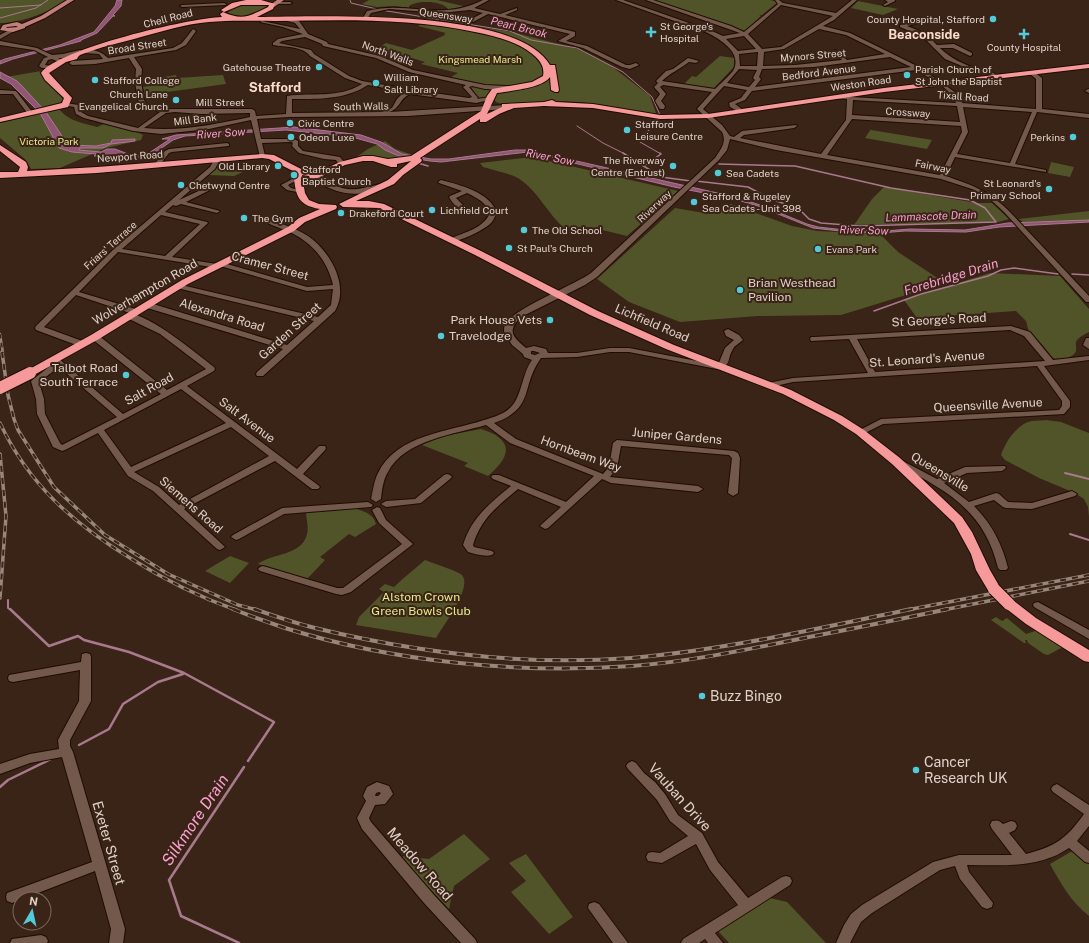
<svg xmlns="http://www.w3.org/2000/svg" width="1089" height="943" font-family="'Public Sans',sans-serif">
  <rect width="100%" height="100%" fill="#3a2317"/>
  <!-- green -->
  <g fill="#515429">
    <path d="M0,0H67C48,12 27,21 4,23H0Z"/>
    <path d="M369,0H437L463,6L462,7L465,8L449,10C443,0 417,0 409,6V8L395,6L377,7L362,4Z"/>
    <polygon points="651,0 770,0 778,2 762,15 759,15 761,16 745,31"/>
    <polygon points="858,1 898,9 883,15 851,8"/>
    <path d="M236,4H267L268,5C260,17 239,19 227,14Z"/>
    <polygon points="426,19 512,32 578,49 610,65 650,96 656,113 654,114 633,112 582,102 548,101 505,105 496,102 494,99 495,94 489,92 487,98 479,100 470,86 449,78 458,73 421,64 425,62 412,58 405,60 375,50 386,43 412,50 445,35 444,34 446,33 418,26"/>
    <polygon points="720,56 734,58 734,67 712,90 682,86 692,76 696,77"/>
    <path d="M41,71L39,72L41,73L44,79L63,99L59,104L45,109L48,112L59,109C68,121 83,123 97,127L104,124L139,133L143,135L141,140L106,148L60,168L31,169L26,160L0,138V123L45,112L17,81L6,77Z"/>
    <polygon points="176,75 177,78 223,75 226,84 145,95 143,87 165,84 163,77"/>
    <polygon points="871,129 871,130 932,140 927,149 865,138"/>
    <polygon points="385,141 395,149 413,155 392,160 367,157 355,158 368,149"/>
    <path d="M532,157L678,191L627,236L590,227L564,228C548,214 539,193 521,180C513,174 493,170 483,167L480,163Z"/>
    <polygon points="1051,162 1074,167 1070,177 1048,173"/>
    <polygon points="218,167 234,168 232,171 245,171 234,176 209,175"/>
    <polygon points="884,187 977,203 992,203 1009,219 998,222 854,225 872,199"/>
    <polygon points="731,204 792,226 817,231 880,234 898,252 945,283 841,315 758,316 680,322 629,302 597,279 675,208 710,214 721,207"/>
    <polygon points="1089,211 1089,220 1080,221 1023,222 1019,219"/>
    <path d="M990,273L1060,276L1089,309V332C1085,334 1081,336 1078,339C1074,343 1077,347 1076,351C1073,359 1059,360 1053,358L1039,341L1029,332L1026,321L1016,311L917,318L904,300Z"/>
    <path d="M1046,420L1061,422L1089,433V517L1088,507L1084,499L1075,493L1039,478L1005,460L1001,455C1005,443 1014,428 1028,422C1033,420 1041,421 1046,420Z"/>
    <path d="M481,429C486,431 494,433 498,437C516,450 499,466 488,476L464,466L468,463L422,445L444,436Z"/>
    <path d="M353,508C363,511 373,513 376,524L355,537L349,534L320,557L325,560L307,579L258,564C272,553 302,556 307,534C309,528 306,518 306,512Z"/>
    <polygon points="230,556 249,563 230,583 205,571"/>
    <path d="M425,560C432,563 458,571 462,575C473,587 443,626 436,638L356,625L359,617L384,592L379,589L385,584L394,587C404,577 414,570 425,560Z"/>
    <polygon points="996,617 1002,621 1007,618 1026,634 1038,630 1063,647 1048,655 1044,654 1028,643 1027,640 1025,640 1026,643 1024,643 991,620"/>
    <polygon points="464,834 490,859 454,886 449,909 399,856 429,859"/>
    <path d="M1074,850L1089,862V916C1071,902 1061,884 1050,864Z"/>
    <polygon points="526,854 573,917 549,934 511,892 526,881 509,863"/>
    <polygon points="770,898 787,902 826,943 729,943 718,931"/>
  </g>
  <!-- water -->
  <g fill="#925575" stroke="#a97a8e">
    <polygon points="117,0 122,0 121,6 113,15 115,16 113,16 97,33 81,40 81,41 13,59 0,64 0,61 5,59 60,45 94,32 115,6"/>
    <polygon points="0,72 17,81 22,86 46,112 68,145 96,146 111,143 112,140 135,139 135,141 111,144 103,148 80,148 79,150 101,152 107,149 115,149 128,154 140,155 149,153 170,139 162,139 176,135 294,127 361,135 381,142 402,154 431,159 449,159 515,150 528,150 735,197 760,205 807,224 818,227 845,230 885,231 910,229 965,230 1008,223 1089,220 1089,222 999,227 966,232 905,231 880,233 840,231 813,228 758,206 734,199 674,187 528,152 441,162 430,161 399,156 385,150 377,144 352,137 286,130 185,136 173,140 153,154 143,158 94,156 96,154 72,152 59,148 40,113 11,84 0,78"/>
  </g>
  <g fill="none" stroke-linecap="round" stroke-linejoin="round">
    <!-- stream-far3 -->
    <g stroke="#a97a8e" stroke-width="1">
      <polyline points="350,0 351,3 381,10 510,31 531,40 577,48 623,72 652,97 660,115"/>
      <polyline points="0,8 41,5"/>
      <polyline points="0,18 36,8 48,0"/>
      <polyline points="656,125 641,136 640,142 661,154"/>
      <polyline points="577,126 603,143 625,154"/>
    </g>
    <!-- stream-far2 -->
    <g stroke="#a97a8e" stroke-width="1.5">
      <polyline points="623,153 661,177 691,181"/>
      <polyline points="418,163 428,166"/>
      <polyline points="644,166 661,154 660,153"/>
      <polyline points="696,181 748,187 771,199 799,209 809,219 821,223 859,226 996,222 985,208 970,200 891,188 795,166 719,164"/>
      <polyline points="1072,274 1089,275"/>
      <polyline points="874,311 921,294 988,276 1001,270 1014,268 1058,274"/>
    </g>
    <!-- stream-far1 -->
    <g stroke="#a97a8e" stroke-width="2">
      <polyline points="1065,473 1089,479"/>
      <polyline points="1070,534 1089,540"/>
      <polyline points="8,600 8,608 11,610"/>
    </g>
    <!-- stream -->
    <g stroke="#a97a8e" stroke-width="2.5">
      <polyline points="10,609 49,646 78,636 84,640 129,652 184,673 274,722 248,761"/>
      <polyline points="79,745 109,729 123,704 158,682 183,674"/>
      <polyline points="0,787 8,780 51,759"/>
      <polyline points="239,943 181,916 169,880 244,767"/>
    </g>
    <defs>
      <g id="minor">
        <path d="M483,0H489L474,8L500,14L517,8V10L505,15L575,32V36L566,41L587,46L626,65H630L636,63L639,65L630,69L622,67L583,48L558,41L570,34L488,14L473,22H469V20L483,13L470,10L441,13L389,9L371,13L367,19L363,18L367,11C408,0 440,22 483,0Z"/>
        <path d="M616,0H623L712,31L723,36L740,33L646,0H653L731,26L744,32L778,4L775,0H779L783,3L836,13L852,0H857L834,20L823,26L850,33L919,67L959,95L962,103L1036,109V79L1029,73L1034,72L1042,78V109L1089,114V118L1037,112L1015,164L1046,170V172L955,157L946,176C973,186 986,189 1008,210L1089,296V302H1086L1004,212L991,200L975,190L941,179L776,150L730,139L727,150L719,160L597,277L585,285L521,317C507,331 512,336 526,348L534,346L546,349L548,353H577L610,348H629L718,365L725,348L734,340L726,336L724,331L728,329L739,335L743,340C740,343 735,345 733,349C726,361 733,364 717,369L629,352H610L577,357L541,358C520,387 536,408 494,423L516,439L603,474L609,467L613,443L617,440L734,451L738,453L740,458L738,493L733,496L728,493L732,458L729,455L621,446L617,468L610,477L698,486L703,489L698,492L611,483L602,479L548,528L545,529L540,526L542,524L561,507L518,489C498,506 481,518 473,545L474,547L492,551L494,553L492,555C485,557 475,554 468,552L463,545C471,518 490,503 511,486L493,479L491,477L493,475H499L566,502L594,476L510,443L486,425C455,434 404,440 388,472C383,480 382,490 381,499L376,502L371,499C373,490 374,481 378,473C397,434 449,432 484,420C494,417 504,414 511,407C522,396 522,373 532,360L524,357L523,354L512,345L504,332C504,329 504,325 506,323C514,309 574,285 591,273L715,158C721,149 727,142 722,132L697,109L712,92L663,85L660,87L666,94L661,101L665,106L664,109H660L655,101L660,94L654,87L658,83L656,81L666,71L673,69L688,58L699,61L696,63L689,62C680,69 670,73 662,81L715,89C721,83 728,77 733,71C743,53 721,40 708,33ZM781,5L833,16L781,47L762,49L748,34ZM819,29L846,35L885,54L847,60L835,50L832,52L833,53L842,60L795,65L763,66L764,52L784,49ZM744,36L756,49L738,51L726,39ZM758,52L757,66H740L739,54ZM890,57L911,67L755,87L761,79L759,77L762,69L814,67ZM739,69L757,70L753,78L755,80L749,87L727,83ZM916,70C929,78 951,88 956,103L833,96V98L847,99L846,120L821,154L740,138L744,135L794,128L797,126L796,125L742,131L734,137L730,136L722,125L703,109L724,86L747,90L741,98L729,103L730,107L741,113L743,112V110L735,104L745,100L752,91ZM853,100L957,106L960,122L852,115ZM963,107L1032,112L1010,163L957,154L968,132ZM852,119L961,126L962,132L940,175L827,155ZM531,351H534L540,353L535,355L531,354Z"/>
        <polygon points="885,0 895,0 895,1 885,6 883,5 888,2"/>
        <polygon points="278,2 290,2 292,3 290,4 276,4 276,2"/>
        <polygon points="224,3 226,4 226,5 182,7 180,6 182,5"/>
        <path d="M284,18L299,21L308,34L327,42L328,44L380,56L413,70L485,85L507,86L510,88L507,90L485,89L472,86L469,87L478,98L477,99L490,97L493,99L476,103L410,94C399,99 401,108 389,112L506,105L509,107L506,109L408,116L289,117L257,119L261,139H294L298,141V146L303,151L340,157L344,162L343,165H339L336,160L324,159L299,153L292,146L293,143L291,142L262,143L265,156L260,157L251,120L209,129L161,134L133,131L84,118L76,114L74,107L62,105L65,103L79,105L81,112L88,116L138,128L160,112L143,107L138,100L135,82L136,69L129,58L95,64L72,65L69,63L72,61L103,59L99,54L84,53L83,52C92,47 102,52 108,58L173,48L182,43L193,29L196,31L186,45L176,50L134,57L142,69L141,82L144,100L147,105L164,109H252L255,111L256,116L286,114L287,96C314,92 337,99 362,84L345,78L310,56C303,46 284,47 273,45V43L278,39L303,34L283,27L260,22L262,21L300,29L295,23L284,20ZM305,37L322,44L323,46L376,58L409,72L466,85L463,87L472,97L469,98L412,90L407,91L403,88L362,81L349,76L314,54L311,50L279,43L282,41ZM368,85L401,91L403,93L397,99L392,108L383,111L382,112L292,113V99C318,99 345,100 368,85ZM175,112L201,114L250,113V117C216,124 180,132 144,128L166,113Z"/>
        <path d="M929,18H931V20L907,26L925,33L950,32V34L948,35L928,36L937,45L954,44L972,53V55L970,56L953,48H940C950,58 963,64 977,69C986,71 992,70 998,77L997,78H993L989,74L974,71L945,59L922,36L916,34L894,39L891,37L912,32L900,27V25Z"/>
        <polygon points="11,29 16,30 0,39 0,35"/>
        <polygon points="0,41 37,48 52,55 63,54 80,50 83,52 63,58 58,58 64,61 61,63 52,59 48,60 45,65 52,66 52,68 42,68 39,66 44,58 48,57 34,50 0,45"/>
        <polygon points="1088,89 1089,89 1089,93 1085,91"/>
        <polygon points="0,90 16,91 33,113 32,114 28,114 13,94 0,94"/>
        <polygon points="227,143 229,144 229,146 172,152 169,153 159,166 154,165 165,151 169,149"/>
        <path d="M214,160L219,161L215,169L179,200L216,183H220V185L186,202L220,211L217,213L181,204L176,206L173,205L165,212L207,222L208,223L172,257L217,264L220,262L307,287L333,285C327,259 310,240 285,230C278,227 269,225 263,220L264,219H268C282,224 296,228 308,236C330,251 350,286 335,311L263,376H257L256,374L257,372L283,349L144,307L143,305L144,303H150L287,345L314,321L177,288L173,286L177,284L318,317L331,305L333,289L307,291L220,266L217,268L118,252L79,292L139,310V314H133L76,295L44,327L85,342L86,344L85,346H79L36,330L35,328L36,326L114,249L210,167ZM161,215L200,224L165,256L122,249Z"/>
        <path d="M324,170L327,172L322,178L323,181C349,192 353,191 380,184L383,186C379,189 373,190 368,192C349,197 335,191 318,183L316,178L322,171Z"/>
        <polygon points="296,177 301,178 288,185 291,188 302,191 302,193 287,190 281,185"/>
        <path d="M441,180C460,185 490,192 497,213C495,216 494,219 492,222C486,229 459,243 450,241V239C464,232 483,229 490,213C486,202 477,198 467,193L456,198L463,205V207C456,209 452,202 449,197L450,196L462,191L439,183L438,182Z"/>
        <path d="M127,314C146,311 198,355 214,367L215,369L214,371L187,386L297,469L319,446H325L326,448L325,450L303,474L318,485L320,487L318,489H312L275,461L184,509L223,545L225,547L220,550L217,549L153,491L128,476L98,433L65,450L62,451L53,447L37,414L36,399L31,381L54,363L51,360L52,358H58L123,414L161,394L92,339L91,337L92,335H98L167,390L206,369L160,334L127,318ZM59,367L117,417L62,445L60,443L45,414L44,399L39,382ZM181,389L226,423L131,467L104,430ZM231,427L269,456L179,505L159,487L134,472Z"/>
        <path d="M1011,326L1030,332L1053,360L1089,356V360L1044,366L1070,401V407L1064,414L883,424L863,434H857L856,432L881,419L1059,410L1062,406V401L1037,366L793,382L771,387L767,385L768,383L793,378L868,373L849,339L811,341L810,339L811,337H814ZM1010,330L1024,336L1045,361L875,372L857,339Z"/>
        <polygon points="1086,338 1089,338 1089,349 1083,345"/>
        <path d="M901,460L937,479L965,467L1005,466L1006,468L1002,471L967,473L944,483L969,502L996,493L999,494L1008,502L1032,503L1072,491L1077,494L1075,496L1032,509L1006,508L1003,507L994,500L974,506C992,524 1002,544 1008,568L1006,570H1000L998,568C984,510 947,491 898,465L897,463L898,461Z"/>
        <polygon points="447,474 450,475 452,477 450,479 421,503 386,507 381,504 386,501 415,499 444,475"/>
        <polygon points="368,502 373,505 371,507 284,514 239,539 236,540 231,537 233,535 282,508"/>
        <polygon points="377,507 380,508 386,520 413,544 351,592 342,595 336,594 260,571 258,569 260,567 263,566 337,588 343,588 402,544 379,523 372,510"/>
        <polygon points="1038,602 1089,630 1089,639 1034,607 1033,605 1034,603"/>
        <polygon points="86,653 90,654 91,657 91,701 70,740 70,746 73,752 125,929 123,943 109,943 111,929 95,871 12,903 7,901 6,897 7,893 92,862 62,757 30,763 0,774 0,764 30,754 59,749 58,740 79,701 80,670 13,682 9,681 8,678 9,675 81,662 82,654"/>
        <polygon points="632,761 636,763 644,773 655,782 665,794 678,815 702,833 718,862 748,898 782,877 786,876 790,877 792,881 790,885 715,933 723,943 708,943 705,939 699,943 681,943 683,939 738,905 710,870 696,844 662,863 648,861 646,857 648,853 652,852 660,853 688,836 670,821 657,800 628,769 626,766 628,763"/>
        <path d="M377,782L389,786L393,794L385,804L375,805L369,818L371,822L434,895L475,939L477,943H461L424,903L362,829L357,818L366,801L363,796L367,787ZM379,792L381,793L378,796H375L376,793Z"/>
        <path d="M1057,784L1089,805V826L1077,841L1089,851V863L1085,862L1069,848C1039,869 1001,865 967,865L969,872L993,903L992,907L987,909L982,907L960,879L955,866L940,870L872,913L861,922L850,943H836L844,925L851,914L862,905L933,862L959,855H1012L992,829L990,825L992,821C997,820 999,820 1003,824L1011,821L1015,822L1017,826L1015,830L1009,833L1026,854C1056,846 1066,839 1084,814L1053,792L1051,789L1053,786Z"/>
        <polygon points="594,902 599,904 628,943 613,943 588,908 589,904"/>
        <polygon points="41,935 46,937 48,941 47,943 10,943 12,939"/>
      </g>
      <g id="major">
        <path d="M67,0H74L45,18L25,27V28L13,32L0,30L3,25L17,22L22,24L41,16ZM16,26L18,27L6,28L7,27Z"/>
        <polygon points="277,0 284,0 274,7 270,7 270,5"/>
      </g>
      <g id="highway">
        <path d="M246,0H261L275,4L273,9L257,17C318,17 517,7 550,65H555L559,90L558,92H555L551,90L550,77C543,88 510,91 497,93L487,114L502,107V104H505L544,102L552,100L556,102L593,104L660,115L708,114L884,88L1089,64V68L884,92L708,118L660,119L593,108L544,106L514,108L499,114L486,122H480V119L420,158L422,160L421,162L403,175L394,184L356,201H369L384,204L481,251L598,311L674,345L791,390L842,416L864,430L900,458L962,517L972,532L990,570L1001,589L999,592L994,594L989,592L976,570L971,554L954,523L892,464L856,434L834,420L783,394L666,349L590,315L475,255L379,208L343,207L339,204L388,180L411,161L397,164V167H391L373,161H363L345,165L313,180L310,179L309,176L302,175L305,193L309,200L319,204L336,205L337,207L336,209L305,222L294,231L188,284L99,339L34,375H26L25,373L26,371L91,335L182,280L288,227L299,218L320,209C295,205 296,193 293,171L269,159L262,158L97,173L0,178V172H18L20,167L0,151V145L26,162L28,167L27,171L97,167L262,154L274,155L305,171H320L340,162L363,156H373L388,159L411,156L481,111L487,96L492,89L532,82L543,76C545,66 539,59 531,53C516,41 494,36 475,32C409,18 343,20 276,21C253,21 231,20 209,22C186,24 163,31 141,37C120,43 100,47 80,55L78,57L77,59L66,62L49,73L72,98L68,107L0,122V118L62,103L64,98L45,80L41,73C58,49 189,18 222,17L220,14L223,12C243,21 249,16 268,7L269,5H241L224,12L221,10L232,3Z"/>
        <polygon points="1009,599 1014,601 1036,618 1089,650 1089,662 1084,661 1026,624 1004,607 1002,604 1004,601"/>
      </g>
    </defs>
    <!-- minor casing -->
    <use href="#minor" stroke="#200c02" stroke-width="2"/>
    <!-- major casing -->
    <use href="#major" stroke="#200c02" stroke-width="2"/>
    <!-- highway casing -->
    <use href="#highway" stroke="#200c02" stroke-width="2"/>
    <!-- minor -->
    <use href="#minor" fill="#72594b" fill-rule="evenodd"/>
    <!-- major -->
    <use href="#major" fill="#c17f7b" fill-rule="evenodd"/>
    <!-- highway -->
    <use href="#highway" fill="#f5999b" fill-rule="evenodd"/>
    <defs>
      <polyline id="rail-far2" points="0,334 3,353"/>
      <g id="rail-far1">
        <polyline points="2,352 8,395 14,419 18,430 54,487 105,535 168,574 238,605 257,610"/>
        <path d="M0,423C29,485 73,523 130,558C163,579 199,597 236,610"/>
        <polyline points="0,454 6,516 0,598"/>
        <polyline points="907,610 1089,575"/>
        <polyline points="943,610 1089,581"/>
      </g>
      <g id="rail">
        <path d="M233,609C250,616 267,622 285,628C393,662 519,674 632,666C686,662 740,651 794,640C845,630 897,620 948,609"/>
        <path d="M254,609C274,616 294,623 315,628C418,653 525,666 631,658C726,650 819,628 912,609"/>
      </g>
    </defs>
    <!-- rail-far2 casing -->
    <use href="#rail-far2" stroke="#98857b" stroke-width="2.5"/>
    <!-- rail-far1 casing -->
    <use href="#rail-far1" stroke="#98857b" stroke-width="3.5"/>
    <!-- rail casing -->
    <use href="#rail" stroke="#98857b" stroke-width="4"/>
    <!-- rail-far2 -->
    <use href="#rail-far2" stroke="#3a2317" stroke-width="1.5" stroke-dasharray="4.5" stroke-linecap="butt"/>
    <!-- rail-far1 -->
    <use href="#rail-far1" stroke="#3a2317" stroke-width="2" stroke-dasharray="6" stroke-linecap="butt"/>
    <!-- rail -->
    <use href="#rail" stroke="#3a2317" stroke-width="2.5" stroke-dasharray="8" stroke-linecap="butt"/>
    <defs>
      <g id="highway-bridge">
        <polyline points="0,388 30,373"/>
        <polyline points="994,589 1009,604"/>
      </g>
    </defs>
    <!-- highway-bridge casing -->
    <use href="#highway-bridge" stroke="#200c02" stroke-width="14" stroke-linecap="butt"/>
    <!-- highway-bridge -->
    <use href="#highway-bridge" stroke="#f5999b" stroke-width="12"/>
  </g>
  <!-- markers -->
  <g fill="#52cbd8" stroke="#3a2317" stroke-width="1.5">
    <circle cx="993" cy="19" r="4"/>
    <path d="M649 26h4v4h4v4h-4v4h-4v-4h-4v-4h4z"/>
    <path d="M1022 28h4v4h4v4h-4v4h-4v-4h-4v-4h4z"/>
    <circle cx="319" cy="67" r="4"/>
    <circle cx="907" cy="75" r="4"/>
    <circle cx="95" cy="80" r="4"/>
    <circle cx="376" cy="83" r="4"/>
    <circle cx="176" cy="100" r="4"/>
    <circle cx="290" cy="123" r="4"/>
    <circle cx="627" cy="130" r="4"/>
    <circle cx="291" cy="137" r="4"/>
    <circle cx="1073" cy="137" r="4"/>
    <circle cx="278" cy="166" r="4"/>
    <circle cx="673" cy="166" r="4"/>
    <circle cx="718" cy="173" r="4"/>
    <circle cx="294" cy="175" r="4"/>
    <circle cx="181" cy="185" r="4"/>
    <circle cx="1049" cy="189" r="4"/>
    <circle cx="694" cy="202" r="4"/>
    <circle cx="432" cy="210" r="4"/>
    <circle cx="341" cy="213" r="4"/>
    <circle cx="244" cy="218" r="4"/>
    <circle cx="524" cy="230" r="4"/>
    <circle cx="509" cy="248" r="4"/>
    <circle cx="818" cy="249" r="4"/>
    <circle cx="740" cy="290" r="4"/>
    <circle cx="550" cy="320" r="4"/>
    <circle cx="441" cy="336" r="4"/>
    <circle cx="126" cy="375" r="4"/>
    <circle cx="702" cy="696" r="4"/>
    <circle cx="916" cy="770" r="4"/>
  </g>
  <g text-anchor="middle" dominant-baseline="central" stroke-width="4" stroke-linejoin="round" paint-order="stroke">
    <!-- far-street labels -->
    <g font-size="10" fill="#e0d1c9" stroke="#3a2317">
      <text transform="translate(446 15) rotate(9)">Queensway</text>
      <text transform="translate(168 18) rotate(-14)">Chell Road</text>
      <text transform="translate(137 46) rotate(-9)">Broad Street</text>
      <text transform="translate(388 53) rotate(20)">North Walls</text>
      <text transform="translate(813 55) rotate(-5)">Mynors Street</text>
      <text transform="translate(819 72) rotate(-7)">Bedford Avenue</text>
      <text transform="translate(861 83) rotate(-8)">Weston Road</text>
      <text transform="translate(963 96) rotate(4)">Tixall Road</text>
      <text x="220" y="102">Mill Street</text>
      <text transform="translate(361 106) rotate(-1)">South Walls</text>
      <text transform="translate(908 112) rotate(4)">Crossway</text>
      <text transform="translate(195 119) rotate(-7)">Mill Bank</text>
      <text transform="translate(130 156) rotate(-4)">Newport Road</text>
      <text transform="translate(933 166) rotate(12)">Fairway</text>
      <text transform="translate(654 206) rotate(-43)">Riverway</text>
      <text transform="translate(110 245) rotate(-42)">Friars' Terrace</text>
    </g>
    <!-- far-poi labels -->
    <g font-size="10" fill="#e0d1c9" stroke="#3a2317" text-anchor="start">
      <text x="985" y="19" text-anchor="end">County Hospital, Stafford</text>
      <text x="660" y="26">St George's<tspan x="660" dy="12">Hospital</tspan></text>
      <text x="1024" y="47" text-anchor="middle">County Hospital</text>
      <text x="311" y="67" text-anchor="end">Gatehouse Theatre</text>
      <text x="915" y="69">Parish Church of<tspan x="915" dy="12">St John the Baptist</tspan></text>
      <text x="384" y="77">William<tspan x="384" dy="12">Salt Library</tspan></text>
      <text x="103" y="80">Stafford College</text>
      <text x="168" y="94" text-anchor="end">Church Lane<tspan x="168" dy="12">Evangelical Church</tspan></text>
      <text x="298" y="123">Civic Centre</text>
      <text x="635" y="124">Stafford<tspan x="635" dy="12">Leisure Centre</tspan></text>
      <text x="299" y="137">Odeon Luxe</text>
      <text x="1065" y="137" text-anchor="end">Perkins</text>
      <text x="665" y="160" text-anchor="end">The Riverway<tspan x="665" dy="12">Centre (Entrust)</tspan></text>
      <text x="270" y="166" text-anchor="end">Old Library</text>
      <text x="302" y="169">Stafford<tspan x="302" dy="12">Baptist Church</tspan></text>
      <text x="726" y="173">Sea Cadets</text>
      <text x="1041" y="183" text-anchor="end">St Leonard's<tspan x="1041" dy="12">Primary School</tspan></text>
      <text x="189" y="185">Chetwynd Centre</text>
      <text x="702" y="196">Stafford &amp; Rugeley<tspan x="702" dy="12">Sea Cadets - Unit 398</tspan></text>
      <text x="440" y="210">Lichfield Court</text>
      <text x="349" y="213">Drakeford Court</text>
      <text x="252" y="218">The Gym</text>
      <text x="532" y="230">The Old School</text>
      <text x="517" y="248">St Paul's Church</text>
      <text x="826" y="249">Evans Park</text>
    </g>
    <!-- far-park labels -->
    <g font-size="10" fill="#e6ec8b" stroke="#3a2317">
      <text x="480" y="59">Kingsmead Marsh</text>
      <text x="49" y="141">Victoria Park</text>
    </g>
    <!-- far-water labels -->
    <g font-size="11" font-style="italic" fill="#faa0cf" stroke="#3a2317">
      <text transform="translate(519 27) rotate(14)">Pearl Brook</text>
      <text transform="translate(221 133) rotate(-4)">River Sow</text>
      <text transform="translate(550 157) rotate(11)">River Sow</text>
      <text transform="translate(931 216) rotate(-2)">Lammascote Drain</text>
      <text transform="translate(864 230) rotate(2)">River Sow</text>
    </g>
    <!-- street labels -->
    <g font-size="12" fill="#e0d1c9" stroke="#3a2317">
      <text transform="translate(270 266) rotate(15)">Cramer Street</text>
      <text transform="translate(145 292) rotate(-30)">Wolverhampton Road</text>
      <text transform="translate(222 315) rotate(17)">Alexandra Road</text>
      <text transform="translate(939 320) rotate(-3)">St George's Road</text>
      <text transform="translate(652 323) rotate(23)">Lichfield Road</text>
      <text transform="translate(290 331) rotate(-42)">Garden Street</text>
      <text transform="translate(927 359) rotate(-4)">St. Leonard's Avenue</text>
      <text transform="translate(149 389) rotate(-29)">Salt Road</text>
      <text transform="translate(988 405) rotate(-3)">Queensville Avenue</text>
      <text transform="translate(247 420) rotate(37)">Salt Avenue</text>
      <text transform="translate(677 436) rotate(5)">Juniper Gardens</text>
      <text transform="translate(581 454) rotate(20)">Hornbeam Way</text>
      <text transform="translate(940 472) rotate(31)">Queensville</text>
      <text transform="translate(191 505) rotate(41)">Siemens Road</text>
    </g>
    <!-- poi labels -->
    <g font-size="12" fill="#e0d1c9" stroke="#3a2317" text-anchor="start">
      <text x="748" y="283">Brian Westhead<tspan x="748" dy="14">Pavilion</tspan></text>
      <text x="542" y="320" text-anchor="end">Park House Vets</text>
      <text x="449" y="336">Travelodge</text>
      <text x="118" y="368" text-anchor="end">Talbot Road<tspan x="118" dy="14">South Terrace</tspan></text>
    </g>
    <!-- park labels -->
    <g font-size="12" fill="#e6ec8b" stroke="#3a2317">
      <text x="421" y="597">Alstom Crown<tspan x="421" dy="14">Green Bowls Club</tspan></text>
    </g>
    <!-- far-district labels -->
    <g font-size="13" font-weight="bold" fill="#fcddcd" stroke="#3a2317">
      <text x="924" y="34">Beaconside</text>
      <text x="275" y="87">Stafford</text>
    </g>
    <!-- water labels -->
    <g font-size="13" font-style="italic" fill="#faa0cf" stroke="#3a2317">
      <text transform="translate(951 277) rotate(-17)">Forebridge Drain</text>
    </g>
    <!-- near-poi labels -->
    <g font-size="14" fill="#e0d1c9" stroke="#3a2317" text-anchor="start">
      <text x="710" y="696">Buzz Bingo</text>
      <text x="924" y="762">Cancer<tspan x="924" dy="16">Research UK</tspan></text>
    </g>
    <!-- near-street labels -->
    <g font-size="14" fill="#e0d1c9" stroke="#3a2317">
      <text transform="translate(680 797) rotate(48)">Vauban Drive</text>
      <text transform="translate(109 843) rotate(74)">Exeter Street</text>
      <text transform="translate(420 864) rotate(49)">Meadow Road</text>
    </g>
    <!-- near-water labels -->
    <g font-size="16" font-style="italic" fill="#faa0cf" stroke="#3a2317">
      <text transform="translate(195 820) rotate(-56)">Silkmore Drain</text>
    </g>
  </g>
  <!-- north arrow -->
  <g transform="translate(32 911) rotate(9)"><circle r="19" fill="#3a2317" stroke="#7c695e"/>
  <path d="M0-3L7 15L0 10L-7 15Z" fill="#52cbd8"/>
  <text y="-6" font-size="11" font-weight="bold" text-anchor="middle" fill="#e0d1c9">N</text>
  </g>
</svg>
